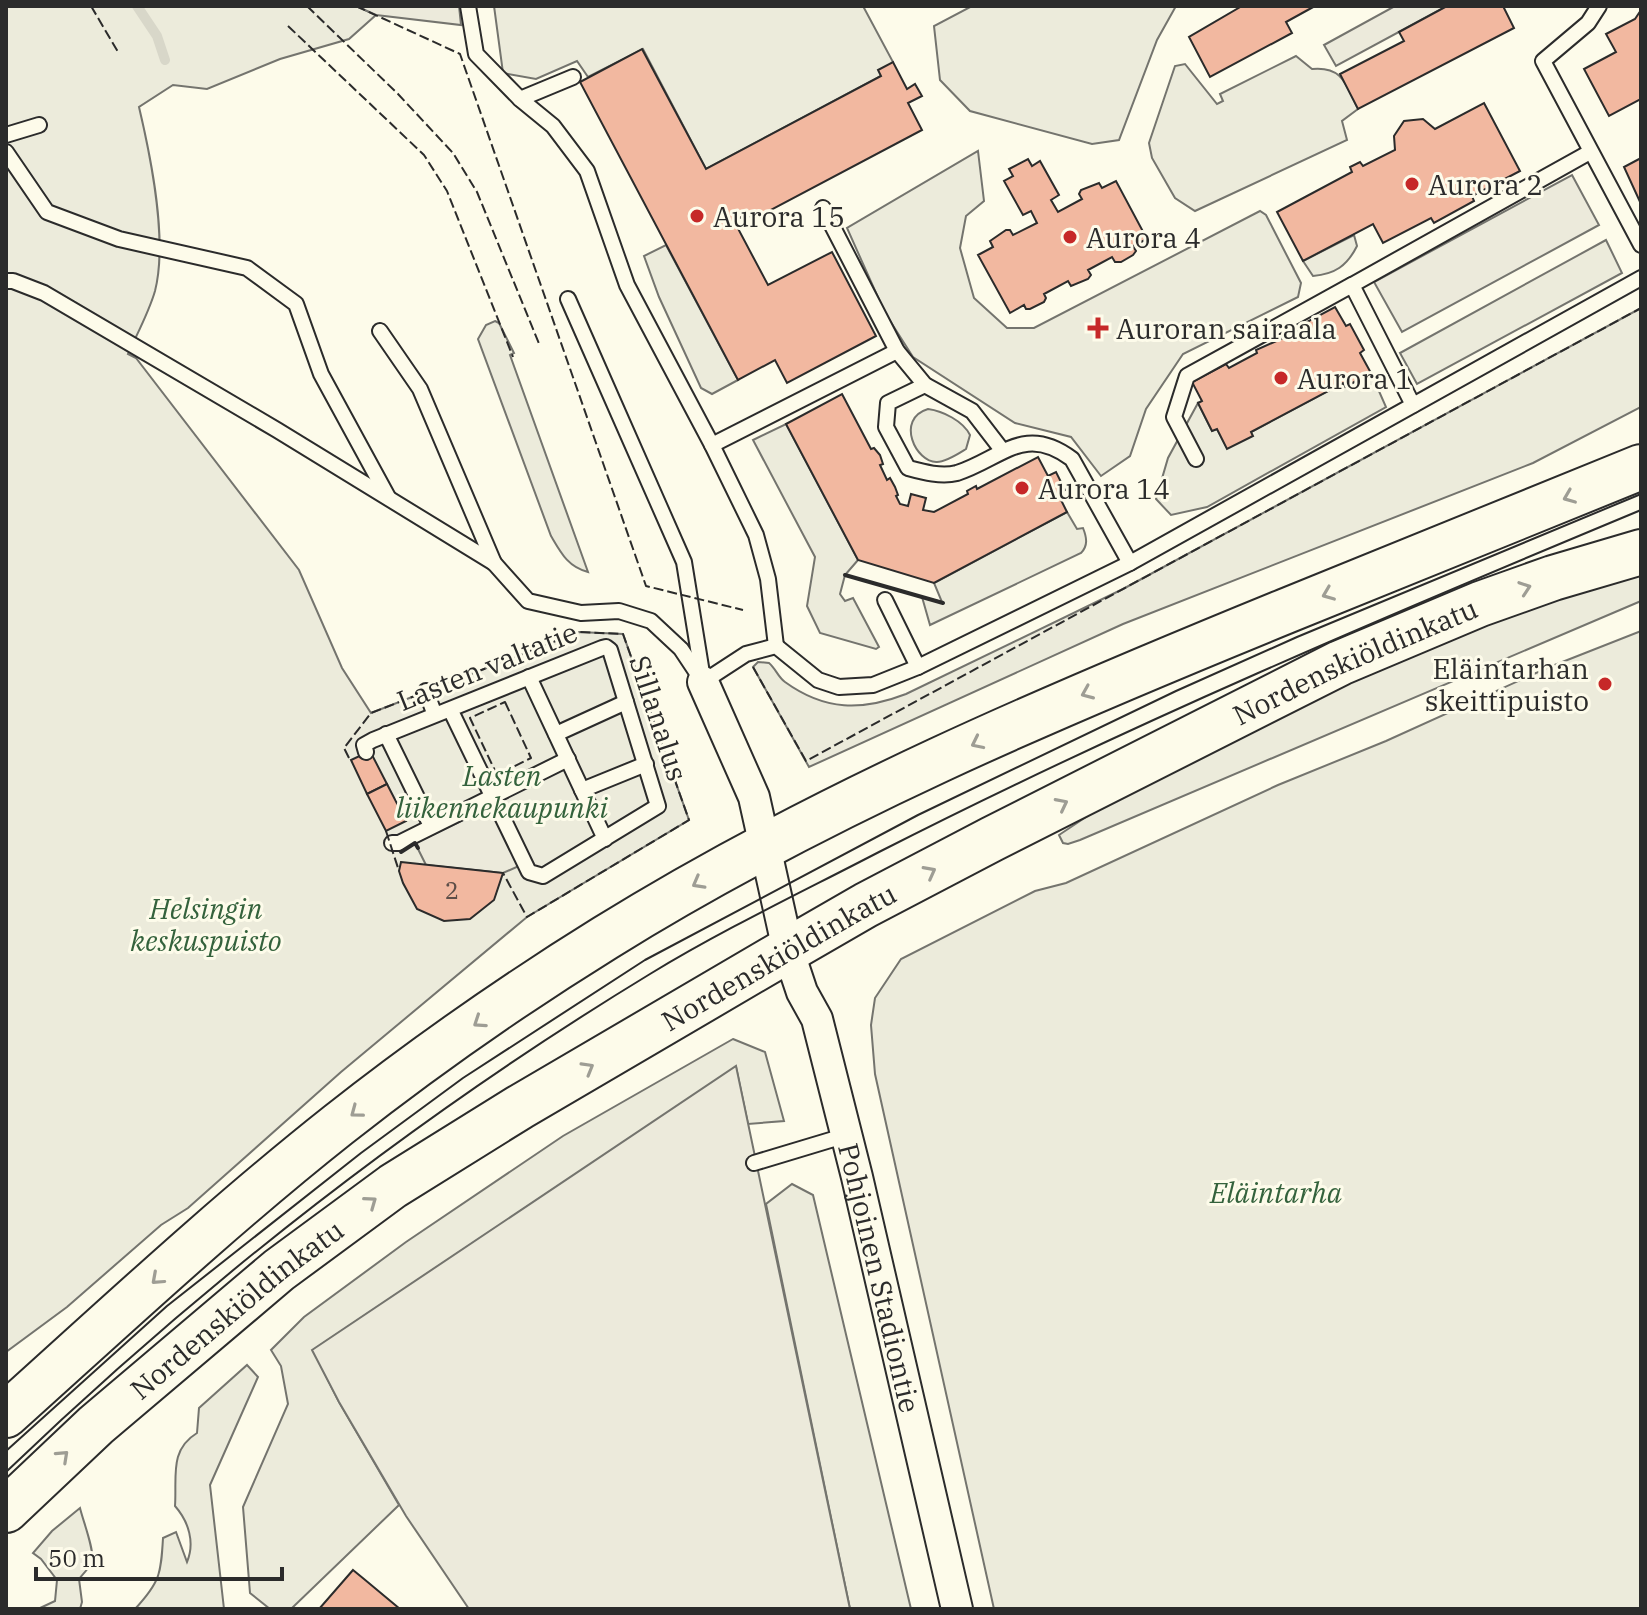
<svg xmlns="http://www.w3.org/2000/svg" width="1647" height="1615" font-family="'IBM Plex Serif',serif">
  <rect width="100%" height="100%" fill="#fdfbea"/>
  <!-- green -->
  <g fill="#ecebdb" stroke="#74746e" stroke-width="2">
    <path d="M6,6H356L376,15L349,39L280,59L207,89L173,85L139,107C151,158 168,240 155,291C149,312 137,334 128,354L136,358L299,570L342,668L371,713L579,632L623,634L689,820L527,917L341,1072L188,1208L161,1225L67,1307L6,1352Z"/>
    <polygon points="494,6 863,6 893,62 881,76 706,169 643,49 588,77 577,61 536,79 503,73"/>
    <polygon points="972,6 1176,6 1157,40 1119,140 1092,144 970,111 940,80 934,26"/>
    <path d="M1296,56L1312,69C1343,66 1346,85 1358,109L1342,121L1347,140L1195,211L1175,198L1152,158L1149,143L1175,66L1185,64L1217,104L1223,101L1220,94Z"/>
    <polygon points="978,151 984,201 966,216 960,248 974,298 1007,328 1034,328 1260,211 1266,215 1301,283 1298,297 1183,354 1146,409 1130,456 1101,476 1071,437 1015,423 913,357 885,313 847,228"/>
    <path d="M1354,235L1357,246C1347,266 1335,274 1313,276L1303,261Z"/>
    <polygon points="1606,240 1622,273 1417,384 1400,353"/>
    <polygon points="666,245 738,380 712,394 701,388 659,297 644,256"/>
    <path d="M1641,308V407L1533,463L1123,624L809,767L753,667L758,662L769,663C776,669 778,677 785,682C825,711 862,711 906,694L1123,589Z"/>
    <path d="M495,321L499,323L514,353L510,355L588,572C568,567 561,553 551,536L478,339L486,325Z"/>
    <polygon points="1371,373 1386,407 1207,507 1171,515 1156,499 1168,458 1198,403 1212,431 1217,429 1227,448 1251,432 1343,383 1346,387"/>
    <path d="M928,409C943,411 963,421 970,435L966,449C958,454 946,462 937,462C916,463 895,419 928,409Z"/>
    <polygon points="786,424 858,560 845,575 840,594 845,601 853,598 879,647 876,649 820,633 807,606 815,557 753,440"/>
    <path d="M1067,512L1077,529L1083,528C1087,538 1088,546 1081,553L930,625L922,597L942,602L934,583Z"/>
    <polygon points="1641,570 1641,601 1080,840 1068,844 1063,843 1059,835 1107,803 1218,743 1466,629"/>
    <polygon points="1641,631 1641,1609 994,1609 875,1074 871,1025 875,998 901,959 1035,891 1066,883 1278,785 1386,741 1547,668"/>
    <polygon points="733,1039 765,1052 784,1121 748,1124 736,1067 313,1350 339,1402 399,1505 291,1609 270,1609 250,1593 243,1507 288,1404 281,1366 271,1350 304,1317 406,1242 563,1136"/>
    <polygon points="792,1184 813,1195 911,1609 850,1609 766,1204"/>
    <path d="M247,1365L258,1377L210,1485L224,1609H135C160,1582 161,1574 163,1538L176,1532L187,1562C195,1543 189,1522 175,1506C177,1477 169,1450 197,1433L199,1408Z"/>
    <path d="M80,1508C83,1521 95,1551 92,1562C90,1567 83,1574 79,1579L82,1602L80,1609H38L55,1601L57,1580L41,1559L33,1553L52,1531Z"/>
  </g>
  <!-- parking -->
  <g fill="#eceadb" stroke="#74746e" stroke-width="2">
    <polygon points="356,6 459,6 461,25 376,15"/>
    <polygon points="1395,6 1447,6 1336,66 1324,45"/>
    <polygon points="1572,175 1599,225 1402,332 1374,282"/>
    <polygon points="490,807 519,866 503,873 426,865 415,843"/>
    <polygon points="736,1066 850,1609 469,1609 406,1516 339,1402 312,1350"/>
  </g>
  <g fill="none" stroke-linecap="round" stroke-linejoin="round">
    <!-- stream -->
    <polyline stroke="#d8d7c9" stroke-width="10" points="137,6 157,36 165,60"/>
  </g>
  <!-- building -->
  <g fill="#f2b8a0" stroke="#2b2b2b" stroke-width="2">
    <polygon points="1242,6 1315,6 1286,22 1292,33 1210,77 1189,37"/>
    <polygon points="1447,6 1503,6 1514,28 1358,109 1340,74 1404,41 1399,32"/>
    <polygon points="1641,10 1641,99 1609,116 1584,69 1616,52 1606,34 1635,19"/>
    <polygon points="642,49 706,169 881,76 878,70 893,62 907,89 915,84 922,96 908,103 922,130 752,220 749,213 734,221 768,285 832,252 876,336 787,383 775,360 738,380 580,82"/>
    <polygon points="1484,103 1520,171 1472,196 1474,201 1434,223 1431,218 1383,243 1373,224 1303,261 1277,212 1352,172 1350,167 1360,162 1363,166 1395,150 1394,136 1404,121 1423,119 1435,129"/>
    <polygon points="1641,158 1641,204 1624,167"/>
    <polygon points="1028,159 1032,166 1040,161 1059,195 1051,200 1058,212 1082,199 1079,194 1081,190 1099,183 1102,188 1116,181 1147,239 1133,246 1136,251 1133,255 1121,262 1115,262 1112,257 1088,270 1091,275 1088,279 1071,286 1068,281 1044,294 1046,298 1044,302 1030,309 1026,309 1024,305 1010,313 978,255 993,247 990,241 1006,230 1010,230 1013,235 1037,223 1031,211 1023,215 1004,181 1013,176 1009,169"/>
    <polygon points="1335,307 1346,326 1350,324 1364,350 1360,353 1371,373 1345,387 1343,383 1251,432 1253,436 1227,449 1217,429 1212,431 1198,403 1202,401 1192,382 1226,364 1229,368 1257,353 1256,350 1306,328 1303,324"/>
    <polygon points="842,394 871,449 874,448 880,455 883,464 880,465 887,480 890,478 895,487 898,495 896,496 900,504 908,506 911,494 926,498 923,510 934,512 968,494 967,491 976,486 977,489 1038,457 1048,476 1056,472 1065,490 1058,494 1067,512 934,583 858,560 786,424"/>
    <polygon points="370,751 387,784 367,794 351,760"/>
    <polygon points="387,784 406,821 386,831 367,794"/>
    <polygon points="401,862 485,871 503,873 494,900 470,919 444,921 417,909 403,883 399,871"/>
    <polygon points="353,1570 364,1579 400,1609 319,1609"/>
  </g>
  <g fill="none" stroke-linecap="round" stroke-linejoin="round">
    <defs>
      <g id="service">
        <polyline points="468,6 476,54 520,99 553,126 587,171 627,285 712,445 756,535 768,579 776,646"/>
        <polyline points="1599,6 1588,23 1543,61 1641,245"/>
        <polyline points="520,99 573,77"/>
        <polyline points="6,135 39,125"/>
        <polyline points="6,152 47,212 119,239 247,268 296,304 321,374 388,497"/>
        <polyline points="823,208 897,351 925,385 972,411 1002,450"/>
        <polyline points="6,281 13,281 44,293 277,430 494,563"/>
        <polyline points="568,299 684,562 702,673"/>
        <polyline points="380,331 420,389 494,563 528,601 581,613 619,611 651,621 681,649 703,682"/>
        <path d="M925,385L888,403L886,427L908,468C923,472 941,477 957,473C1001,459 1024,423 1072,459L1130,563"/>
        <polyline points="1413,405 1352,285 1590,152"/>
        <polyline points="712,445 897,351"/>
        <polyline points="1196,459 1174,417 1187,376 1352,285"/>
        <polyline points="885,600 918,667"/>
        <polyline points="529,677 605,839"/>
        <polyline points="703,682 746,654 776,646 818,680 839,687 873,685 918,667 1130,563 1641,278"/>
        <polyline points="426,691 433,710"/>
        <polyline points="386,734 431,826"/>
        <polyline points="556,734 626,702"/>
        <polyline points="366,752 364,745 373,740 602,648 606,647 610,650 658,806 543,876 529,872 450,709"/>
        <polyline points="582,790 646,764"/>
        <polyline points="392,843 399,843 568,759"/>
        <polyline points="754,1163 847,1135"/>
      </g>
      <g id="minor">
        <path id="s1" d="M703,682L754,797L788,950L802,992L817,1019L857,1177L957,1609"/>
      </g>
      <g id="primary">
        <path d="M6,1415C115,1317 223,1216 338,1125C423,1058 513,995 605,938C819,805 1053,706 1286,611C1404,563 1522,515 1641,467"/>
        <path id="s2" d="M6,1510L96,1425L279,1270L393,1186L520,1107L788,950L866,905L992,839L1340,663L1480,604L1553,578L1641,552"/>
      </g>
    </defs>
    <!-- service casing -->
    <use href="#service" stroke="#2b2b2b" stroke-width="18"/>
    <!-- minor casing -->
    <use href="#minor" stroke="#2b2b2b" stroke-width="34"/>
    <!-- primary casing -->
    <use href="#primary" stroke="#2b2b2b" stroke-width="48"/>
    <!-- service -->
    <use href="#service" stroke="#fdfbea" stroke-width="14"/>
    <!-- minor -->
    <use href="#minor" stroke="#fdfbea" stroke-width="30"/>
    <!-- primary -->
    <use href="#primary" stroke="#fdfbea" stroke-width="44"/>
    <!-- tram -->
    <g stroke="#2b2b2b" stroke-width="2">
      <polyline points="6,1451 167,1306 361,1153 463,1078 645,960 918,815 1176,691 1297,637 1641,494"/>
      <path d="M6,1472C202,1284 418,1115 650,974C724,929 802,892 879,852C1128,725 1384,617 1641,510"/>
    </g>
    <!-- fence -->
    <g stroke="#2b2b2b" stroke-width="2" stroke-dasharray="10 4" stroke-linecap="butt">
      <polyline points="91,6 118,52"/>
      <polyline points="307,6 398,94 453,153 477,192 540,346"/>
      <polyline points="356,6 460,54 646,586 743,610"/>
      <polyline points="288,26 424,155 447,191 513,357"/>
      <polyline points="753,667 806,761 1641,308"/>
      <polygon points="505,702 531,758 497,775 470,718"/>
      <polyline points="349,758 344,748 371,713 579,632 623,634 689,820 527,917 503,873"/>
      <polyline points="386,831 399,871"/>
    </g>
    <!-- wall -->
    <g stroke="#2b2b2b" stroke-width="4">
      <polyline points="845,575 943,603"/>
      <polyline points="401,852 415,843 418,848"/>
    </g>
  </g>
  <!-- one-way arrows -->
  <defs><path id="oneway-chevron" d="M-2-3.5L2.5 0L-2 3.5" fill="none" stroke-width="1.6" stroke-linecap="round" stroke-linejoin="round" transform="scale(2)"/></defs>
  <g stroke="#9e9d94">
    <use href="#oneway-chevron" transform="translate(1569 497) rotate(158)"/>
    <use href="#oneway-chevron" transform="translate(1525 588) rotate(-19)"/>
    <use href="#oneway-chevron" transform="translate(1328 594) rotate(158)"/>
    <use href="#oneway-chevron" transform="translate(1087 693) rotate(157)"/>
    <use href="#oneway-chevron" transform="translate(977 743) rotate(154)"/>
    <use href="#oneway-chevron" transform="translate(1062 804) rotate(-27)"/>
    <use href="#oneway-chevron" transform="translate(930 872) rotate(-28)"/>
    <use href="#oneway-chevron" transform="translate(698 883) rotate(151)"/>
    <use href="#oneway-chevron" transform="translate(479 1022) rotate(146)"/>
    <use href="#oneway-chevron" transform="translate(588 1068) rotate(-30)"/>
    <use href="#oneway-chevron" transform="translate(356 1112) rotate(143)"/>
    <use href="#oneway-chevron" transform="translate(371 1202) rotate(-36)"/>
    <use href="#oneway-chevron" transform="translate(157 1279) rotate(138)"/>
    <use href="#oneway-chevron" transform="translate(63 1456) rotate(-43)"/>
  </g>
  <!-- markers -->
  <g fill="#c62828" stroke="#fdfbea" stroke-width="3">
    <circle cx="1412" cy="184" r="8"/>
    <circle cx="697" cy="216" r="8"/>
    <circle cx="1070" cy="237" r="8"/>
    <path d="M1094 316h8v8h8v8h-8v8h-8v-8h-8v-8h8z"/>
    <circle cx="1281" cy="378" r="8"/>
    <circle cx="1022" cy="488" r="8"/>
    <circle cx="1605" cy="684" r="8"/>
  </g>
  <g text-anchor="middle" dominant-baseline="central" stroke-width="6" stroke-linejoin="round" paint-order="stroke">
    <!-- number labels -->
    <g font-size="24" fill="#5d4e48">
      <text x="452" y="890">2</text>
    </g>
    <!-- poi labels -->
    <g font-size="28" fill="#2b2b2b" stroke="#fdfbea" text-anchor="start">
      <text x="1428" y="184">Aurora 2</text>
      <text x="713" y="216">Aurora 15</text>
      <text x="1086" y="237">Aurora 4</text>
      <text x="1116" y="328">Auroran sairaala</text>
      <text x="1297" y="378">Aurora 1</text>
      <text x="1038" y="488">Aurora 14</text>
      <text x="1589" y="668" text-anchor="end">Eläintarhan<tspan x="1589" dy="32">skeittipuisto</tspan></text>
    </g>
    <!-- street labels -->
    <g font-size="28" fill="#2b2b2b" stroke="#fdfbea">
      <text stroke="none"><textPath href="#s2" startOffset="1602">Nordenskiöldinkatu</textPath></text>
      <text transform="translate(487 666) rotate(-22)">Lasten valtatie</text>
      <text transform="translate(659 718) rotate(72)">Sillanalus</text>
      <text stroke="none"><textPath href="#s2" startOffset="954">Nordenskiöldinkatu</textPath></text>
      <text stroke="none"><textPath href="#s1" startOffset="624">Pohjoinen Stadiontie</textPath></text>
      <text stroke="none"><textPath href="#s2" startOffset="306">Nordenskiöldinkatu</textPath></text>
    </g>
    <!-- park labels -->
    <g font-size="28" font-style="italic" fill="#34623c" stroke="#fdfbea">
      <text x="502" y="775">Lasten<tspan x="502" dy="32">liikennekaupunki</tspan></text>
      <text x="206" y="908">Helsingin<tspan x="206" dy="32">keskuspuisto</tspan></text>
      <text x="1276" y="1192">Eläintarha</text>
    </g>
  </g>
  <!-- border -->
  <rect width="1647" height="1615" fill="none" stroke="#2b2b2b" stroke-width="16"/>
  <!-- scale -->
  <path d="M36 1567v12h246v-12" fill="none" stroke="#2b2b2b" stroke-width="4"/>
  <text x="48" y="1567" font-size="24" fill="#2b2b2b" stroke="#fdfbea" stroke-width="6" paint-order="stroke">50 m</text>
</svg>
